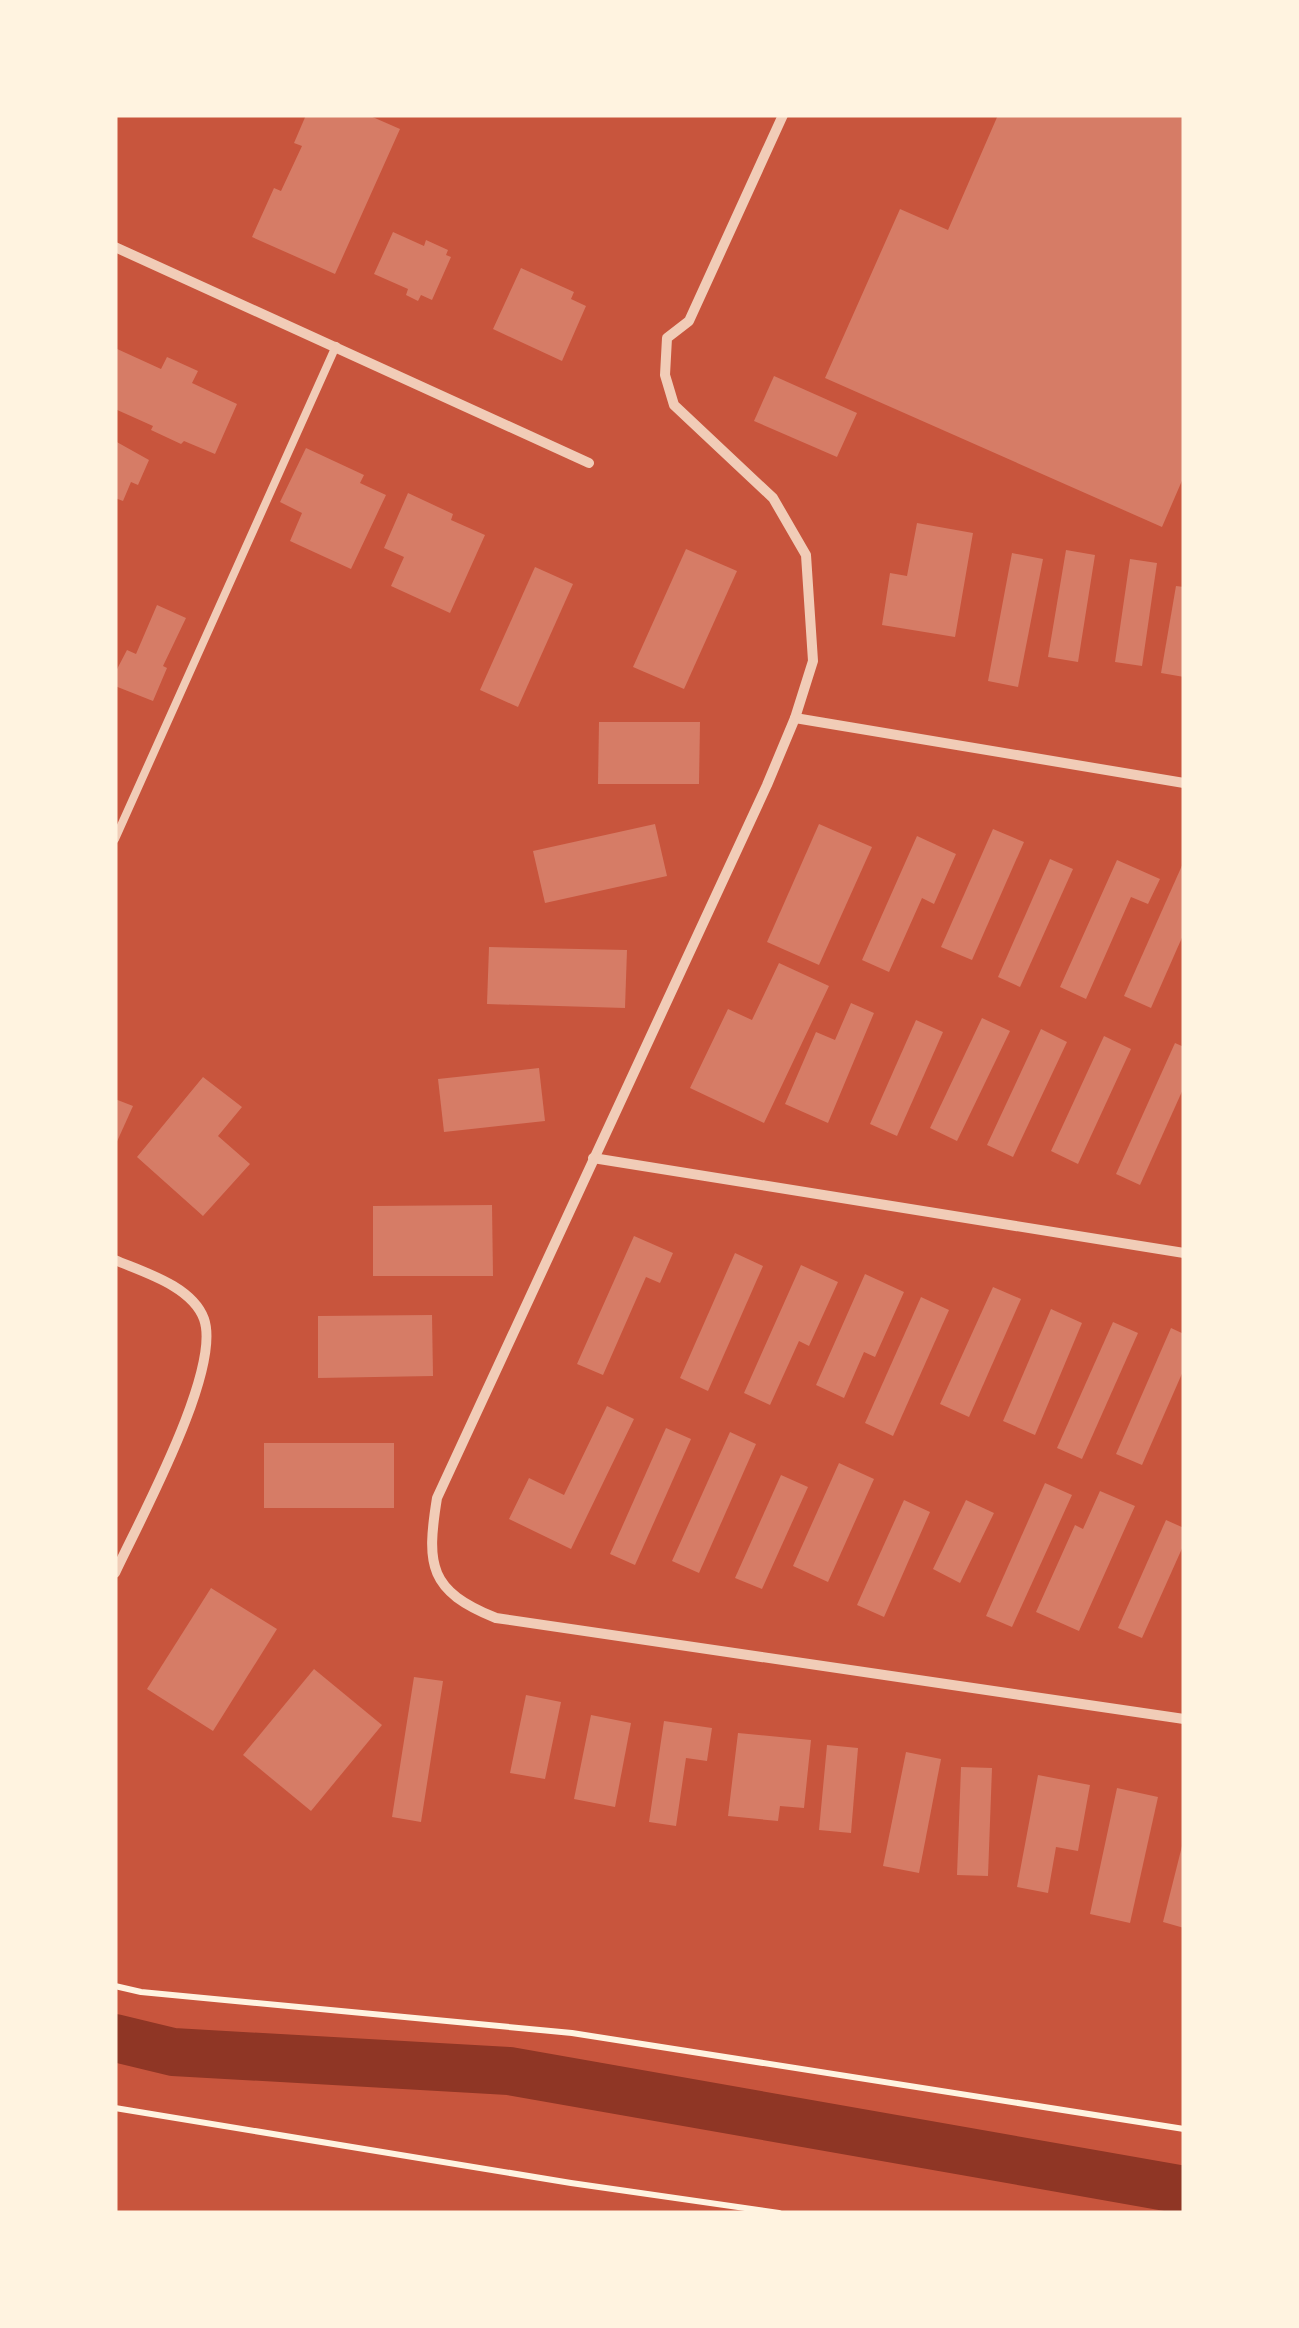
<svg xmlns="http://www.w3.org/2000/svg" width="1299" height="2328" font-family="'Asap Condensed',sans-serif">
  <rect width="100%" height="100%" fill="#c8553d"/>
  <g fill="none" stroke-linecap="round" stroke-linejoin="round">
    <!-- canal -->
    <polyline stroke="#8f3625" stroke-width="48" points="115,2038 173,2052 509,2071 1184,2190"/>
  </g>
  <!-- building -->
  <g fill="#d67c66">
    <polygon points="306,115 368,115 400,129 335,274 252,237 274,188 281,191 302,146 294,143"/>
    <polygon points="998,115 1184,115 1184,476 1162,527 825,378 900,209 948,230"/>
    <polygon points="393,232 424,246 426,240 448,250 446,255 451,257 432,300 421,295 418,301 406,295 408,289 374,274"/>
    <polygon points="521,268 574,292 571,299 586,306 562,361 493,329"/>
    <polygon points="115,348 161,369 167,357 198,371 192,383 237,404 215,454 184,441 181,444 151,430 153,426 115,409"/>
    <polygon points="774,376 857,413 837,457 754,421"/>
    <polygon points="115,441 149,460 138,485 131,482 123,501 115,498"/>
    <polygon points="306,448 364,475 360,483 386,495 351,569 290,541 302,513 280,502"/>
    <polygon points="408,493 453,514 451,520 485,535 450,613 391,586 404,557 384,548"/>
    <polygon points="917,523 973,533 955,637 882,625 890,573 907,576"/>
    <polygon points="686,549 737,571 684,689 633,667"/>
    <polygon points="1066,550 1095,555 1078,662 1048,657"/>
    <polygon points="1012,553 1043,559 1018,687 988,681"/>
    <polygon points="1130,559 1157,563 1142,666 1115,662"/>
    <polygon points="535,567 573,584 518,707 480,690"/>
    <polygon points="1176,586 1184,587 1184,677 1161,673"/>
    <polygon points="157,605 186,618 163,666 167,668 153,701 115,686 115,673 127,650 136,654"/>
    <polygon points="599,722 700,722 699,784 598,784"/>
    <polygon points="655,824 667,876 545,903 533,851"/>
    <polygon points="819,824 872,847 819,965 767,942"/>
    <polygon points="993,829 1024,842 972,960 941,947"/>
    <polygon points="917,836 956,854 934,904 922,898 889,972 862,960"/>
    <polygon points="1050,859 1073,869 1020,987 998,977"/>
    <polygon points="1117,860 1160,879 1148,904 1131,897 1086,999 1060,987"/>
    <polygon points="1184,861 1184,933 1151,1008 1124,996"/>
    <polygon points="489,947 627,950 625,1008 487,1004"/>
    <polygon points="779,963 829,986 764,1123 690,1088 728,1009 752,1020"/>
    <polygon points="851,1003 874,1013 828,1123 785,1104 816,1032 835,1040"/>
    <polygon points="982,1018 1010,1031 957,1141 930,1128"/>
    <polygon points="916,1020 943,1032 897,1136 870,1124"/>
    <polygon points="1041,1029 1067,1042 1013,1157 987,1145"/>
    <polygon points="1104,1036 1131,1049 1078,1164 1051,1151"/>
    <polygon points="1175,1043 1184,1047 1184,1087 1140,1185 1116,1174"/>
    <polygon points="539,1068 545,1121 444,1132 438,1079"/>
    <polygon points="203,1077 242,1107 218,1136 250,1164 203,1216 137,1157"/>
    <polygon points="115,1099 133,1106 115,1146"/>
    <polygon points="492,1205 493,1276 373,1276 373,1206"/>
    <polygon points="634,1236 673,1253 660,1283 646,1277 603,1375 577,1364"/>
    <polygon points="735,1253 763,1266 708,1391 680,1378"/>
    <polygon points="801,1265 838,1282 809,1346 799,1341 770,1405 744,1393"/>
    <polygon points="865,1274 904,1292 875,1357 864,1352 844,1398 816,1385"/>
    <polygon points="993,1287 1021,1299 969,1417 940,1404"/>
    <polygon points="921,1297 949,1310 893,1436 865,1423"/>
    <polygon points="1051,1309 1082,1323 1035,1435 1003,1421"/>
    <polygon points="432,1315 433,1376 318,1378 318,1316"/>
    <polygon points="1113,1322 1138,1333 1082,1459 1057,1448"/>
    <polygon points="1171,1328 1184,1334 1184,1369 1142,1465 1116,1454"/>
    <polygon points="607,1406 634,1419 571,1549 509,1519 529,1478 564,1495"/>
    <polygon points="666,1428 691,1439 635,1565 610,1554"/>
    <polygon points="730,1432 756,1444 699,1573 672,1561"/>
    <rect x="264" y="1443" width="130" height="65"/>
    <polygon points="839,1463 874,1479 828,1582 793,1566"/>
    <polygon points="781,1475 808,1487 762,1589 735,1578"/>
    <polygon points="1045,1483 1072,1495 1012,1627 986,1616"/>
    <polygon points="1100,1491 1135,1506 1079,1631 1036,1612 1075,1525 1083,1529"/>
    <polygon points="904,1500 930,1512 884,1617 857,1605"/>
    <polygon points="966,1500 994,1513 960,1583 933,1569"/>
    <polygon points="1166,1520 1184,1528 1184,1544 1142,1638 1118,1628"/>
    <polygon points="211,1588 277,1629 213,1731 147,1689"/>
    <polygon points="314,1669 382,1725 311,1811 243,1755"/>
    <polygon points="414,1677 443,1681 421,1822 392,1817"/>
    <polygon points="526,1695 561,1702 545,1779 510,1773"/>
    <polygon points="591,1715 631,1723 615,1807 574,1799"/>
    <polygon points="664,1721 712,1728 707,1761 686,1758 676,1826 649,1822"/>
    <polygon points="738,1733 811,1740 804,1808 780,1806 778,1821 728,1816"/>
    <polygon points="827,1745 858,1748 851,1833 819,1830"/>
    <polygon points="906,1752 941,1759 919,1873 883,1866"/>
    <polygon points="961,1767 992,1768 988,1876 957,1875"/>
    <polygon points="1038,1775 1090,1785 1078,1851 1056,1847 1048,1893 1017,1887"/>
    <polygon points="1117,1788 1158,1797 1130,1923 1090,1914"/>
    <polygon points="1183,1842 1184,1842 1184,1928 1163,1922"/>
  </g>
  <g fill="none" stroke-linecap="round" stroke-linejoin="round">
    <!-- path -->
    <g stroke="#fff3e0" stroke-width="6">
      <polyline points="115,1986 141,1992 572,2033 1184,2129"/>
      <polyline points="115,2108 571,2183 779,2213"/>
    </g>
    <!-- service -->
    <polyline stroke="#f1ccb7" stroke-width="8" points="115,839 336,346"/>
    <!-- minor -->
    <g stroke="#f1ccb7" stroke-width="10">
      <path d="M783,115L689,321L667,338L665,375L674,405L773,498L806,555L813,661L795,718L767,785L437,1498C426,1566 429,1591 496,1618L1184,1719"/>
      <polyline points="115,247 589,463"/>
      <polyline points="795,718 1184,783"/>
      <polyline points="593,1158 1184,1253"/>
      <path d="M115,1260C143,1272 192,1286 204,1319C222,1370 139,1521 115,1573"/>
    </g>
  </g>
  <!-- border -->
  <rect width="1299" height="2328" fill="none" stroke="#fff3e0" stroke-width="235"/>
</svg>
